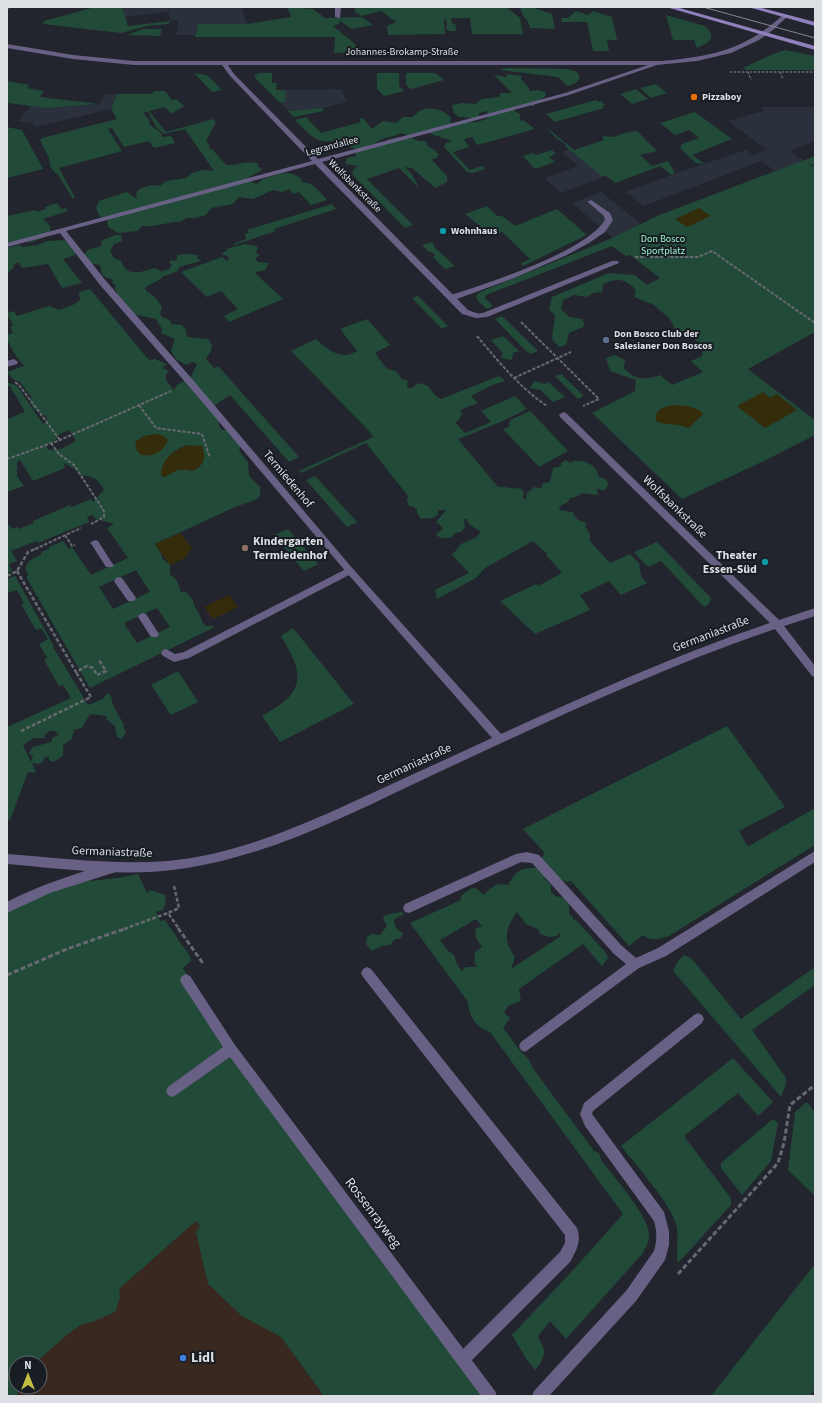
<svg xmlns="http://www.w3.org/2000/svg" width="822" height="1403" font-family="'Source Sans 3',sans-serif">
  <rect width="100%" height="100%" fill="#22252d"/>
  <!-- commercial -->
  <polygon fill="#39281f" points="196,1221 324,1396 7,1396 16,1387 40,1387 40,1363 35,1363"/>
  <!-- built -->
  <g fill="#2a303c">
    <polygon points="122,7 167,7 167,9 174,7 241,7 247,24 198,24 195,35 176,35 178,24 178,20 171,21 168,12 125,17"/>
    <polygon points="341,89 347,102 322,108 289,111 281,103 285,102 286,90"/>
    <polygon points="105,94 117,94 111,109 36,127 32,123 18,121 31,106 46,108 99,104"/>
    <polygon points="762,107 815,107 815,141 790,151 804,161 775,171 761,161 644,206 626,192 674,174 746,150 753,155 767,150 728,121 763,111"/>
    <polygon points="573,149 606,176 561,193 545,178 578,166 562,152"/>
    <polygon points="601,192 641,224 613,238 572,203"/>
  </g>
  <!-- green -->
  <g fill="#214a38" fill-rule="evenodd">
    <polygon points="95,7 122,7 128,26 171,21 168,24 147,26 121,33 43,24 44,21"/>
    <polygon points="287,7 313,9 325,18 362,17 373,25 352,29 340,21 339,24 333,26 355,44 360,52 334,53 335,37 195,37 198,24 247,24 291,17"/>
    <polygon points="355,7 506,7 520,18 523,34 472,34 470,18 451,18 452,23 456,25 455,28 457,29 456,31 449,31 446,29 447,21 444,18 445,34 388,35 387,26 396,22 381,11 361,16 355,12"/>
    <path d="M520,7H531L552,14L555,29L530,28C528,17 522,19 520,7Z"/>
    <polygon points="576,11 588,15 593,11 612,17 617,40 607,40 609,51 593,51 587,22 562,22 561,18 568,18"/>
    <polygon points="666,15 705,26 711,33 711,38 707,43 697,48 694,40 673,40"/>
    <polygon points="143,29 162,29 160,36 127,35"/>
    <polygon points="785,50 815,56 815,70 747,70 743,68 773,54"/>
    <polygon points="505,68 568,69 577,72 580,78 576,83 568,86 558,77 500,70"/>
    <polygon points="194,73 207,75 222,90 212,92"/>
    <polygon points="259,73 272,73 272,83 277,83 276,90 286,90 285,102 280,103 255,78 255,75"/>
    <polygon points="377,73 399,73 399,86 404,91 384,96 377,89"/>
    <polygon points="406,73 435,73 444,80 411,89 406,85"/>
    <path d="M507,74L522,76L521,79L530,89H529L530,91L538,90L545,92L546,96L538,101L534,106L526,105L516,108L514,111L520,114V121L523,120L535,129L477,145L472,137L464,139L469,147L453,152L470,170L482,166L485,169L473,173L467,172L444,147L446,143L452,141L423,131L410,136L401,133C392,138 382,136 375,144L385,142L388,139L401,137H409L418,141H427L426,143L429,147L435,150L439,155L435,159H431L447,176V182L435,188L412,168L405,167L413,176L419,188L399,168L367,179L413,225L405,228L352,174L353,170L358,166L346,164L345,162L347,160L346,159L347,158L356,156L355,149L348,146L345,147L338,143L337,140C316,146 309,133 295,120L306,117L321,133L361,122L359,119L363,118L372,129L383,121L396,123L403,117H413C422,104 442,107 451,118L450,123L478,122L488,118L487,111L479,113V119L459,117L454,113L452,105L463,103L475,104L482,99L499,97L500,93H512L494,75L506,77Z"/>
    <polygon points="7,81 29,85 27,88 44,91 40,97 99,104 46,108 8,103 7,103"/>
    <polygon points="656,84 667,93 651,98 640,88"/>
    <polygon points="636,89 648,99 632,104 620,94"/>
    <path d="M154,91H165L172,100L176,99L184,106L171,114L165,107L149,111L166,132L213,119L216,122L206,141L210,146L208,147L210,149H212L226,165C238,166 246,159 259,164L258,166L262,169L260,171L246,179L256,184L260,182L262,179C279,175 287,167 303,180L299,182C313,181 318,190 327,200L311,205L299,192L293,194L289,189L282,192L273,190L253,199L239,197L233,204L211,208L206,215L195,218H187L180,222H174L153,226H142L137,231L118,233L108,227L107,219L100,217L96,208L99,201L127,192L137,199L136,195L138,190C146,186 152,184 160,186L166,181L186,178L192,173L203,170L214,171L185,129L164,134L156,127L148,112H143L149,120L150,123L149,124L160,132L163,137L171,136L175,143L154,148L149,141L124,147L112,128L108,129L122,151L59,168L75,198L73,199L57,173H55L50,166L49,158L40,140L42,138L117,119L111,109L117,94H151L153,93Z"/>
    <polygon points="596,100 599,102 601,101 605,105 602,106 604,108 555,122 546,114"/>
    <polygon points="322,108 324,111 294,117 288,111"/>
    <polygon points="695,112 732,139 692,155 705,164 696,163 680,148 682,144 699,138 689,130 675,135 660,123"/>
    <polygon points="545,126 574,150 604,140 602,136 613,137 628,132 637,131 657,151 640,155 652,166 668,161 675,173 672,175 660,166 615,183 606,176 602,176 567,148 564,143 556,138"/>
    <polygon points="7,127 22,130 43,169 7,178"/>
    <polygon points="552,150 556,154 549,157 555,162 535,169 523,156 533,153 536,155"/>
    <path d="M815,156V166L808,163L815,168V332L748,369L815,420V435L764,461L682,499L592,413L635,391L636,380L610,371L606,358L615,355L625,360L624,368C636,381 645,380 660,375L672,385L703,372L691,361L702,356L703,346L693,338L678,336L670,319L654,305L634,297L636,290C624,278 618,278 603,284L602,292L593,293L587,297L574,295L563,300L561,309L569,317L582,319L585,326L569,333L566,345L559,347L552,339L555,315L549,310L552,297L609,273L635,275L647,285L660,278L630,255L626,256L612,246L486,295L485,298L493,306L487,309L477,300L476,296L480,292L610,239L657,216Z"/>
    <path d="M57,203L61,209L66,208L68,211L43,219C60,231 45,238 32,242C27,243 24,241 19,242C15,242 11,244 7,245V216L35,210L36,212L46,209L45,207Z"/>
    <polygon points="332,204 336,209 274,229 276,231 234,245 233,244 246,239 246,236 244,234 249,233 247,230"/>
    <polygon points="487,206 497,216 502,216 515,226 557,209 587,235 523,266 521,263 530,259 502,232 491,235 465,214"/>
    <path d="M116,235H121L122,241L114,244L110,251L114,258L121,261C127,278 140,272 155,268L163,272L164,270L169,269L172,265L169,263L171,260L174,261L177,260V255L187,254L198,255L197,258L201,261L179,267L178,271L162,277L161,279L146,287L145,290C153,295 158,299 162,308L160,314L162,317L170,320L171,324L182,325L186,330L187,337L208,339L212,345L211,351L206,359L214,368L218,366L227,376L299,457L289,462L230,395L215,405L219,413V426L222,430L235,431L243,438L239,451L248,462L249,476L260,487V496L255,500L235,507L155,544L161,553L162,558L170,565V574L177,581L181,592H186L193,600C193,608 201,613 202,622L206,626H213L215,627L90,688L26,577L28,575L25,568L29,561L42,554L41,552L49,549V547L63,541L69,549L72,547L91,575L128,558L107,528L114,524L96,519L92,515L87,517L89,522L38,543L36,541L11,551L17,561L9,564L12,571L7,573V523L12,529L17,527L19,529L34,523L33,521L70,505L71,507L91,499L93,502L104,490C99,479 92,476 81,475L75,469L64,463L65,468L33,481L20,460L17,462V476L24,486L7,492V419L25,412L10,386L7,387V382L17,386L43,424L46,422L47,417L33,408L30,400L32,398L20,382L13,379L7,372L24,366L14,353L8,341H7V335L13,333L10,327L13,326L7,313L14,311L17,316L49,306L59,310L73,305L80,300L79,292L90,289L149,360L155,359L167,364L162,368L167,370L169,372L166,374V380L174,390L177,385L191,377L197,364L192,362L186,365L176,359L171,351L175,339L161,333L162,329L156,319L132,314L124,307L125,302L121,298L116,296L117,292L115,289L116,286L112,283L113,279L107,278L102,275L100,265L87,263L83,258C88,246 91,250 101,246L102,240ZM69,430L76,441L61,449L49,450L46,446L58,438V435ZM188,445L193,471C184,469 176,468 168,475L164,463C170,453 177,449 188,445ZM136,570L150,592L113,609L99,587ZM157,608L170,627L137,643L124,623Z"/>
    <polygon points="65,240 76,252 75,255 63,259 82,283 62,288 48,264 22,268 18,262 14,264 14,267 7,274 7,248 19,245 23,247 38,245 47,241"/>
    <polygon points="432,242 435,246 434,247 455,266 445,269 433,257 435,255 432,252 429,252 422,245"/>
    <polygon points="244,244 256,246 258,248 256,253 260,255 255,259 258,262 269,263 265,270 256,272 256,274 283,299 229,322 224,316 238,309 221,291 207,297 181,272 222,257 227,261 229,259 228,256 221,254 227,250 226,249"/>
    <polygon points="418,296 448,326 442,329 412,298"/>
    <polygon points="502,316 538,351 531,354 526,351 495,319"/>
    <path d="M367,319L390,345L375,353L387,369L396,371L402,379L408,381L407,386L408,388H412L418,383L428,386L435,395L441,399L499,376L505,381L492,385L471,396L478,403L460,410L462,413L459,420L455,422L465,433L491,422L481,411L515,396L527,409L501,422L458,439L498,487C506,486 512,490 520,488L524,492L523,498L526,500L527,493L534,487L541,488L543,483L550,482L553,468L561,466V463L565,460L571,463L573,461C584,460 597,464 599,477L607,480L608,485L604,491L597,488L598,495L582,493L578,496L570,498L568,502L560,506L559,510L572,512L578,520L587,523L585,526C588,531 592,534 589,540L610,563L630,554L639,563L641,576L647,583L621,595L609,581L580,595L590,610L535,634L500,601L536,584L538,586L562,573L546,555L547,554L533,541L485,568L476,578L437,599L435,590L469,573L452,555L461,544L475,538L481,532L470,525L466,519H464L465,528L461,532L454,533L453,537C446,538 442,540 436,535L438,532L442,530V527L436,522L446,510H438V515L433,518L421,519L417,513V510L414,507L409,506L407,501L408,496L366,443L301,473L299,471L373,437L370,432L291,351L316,339C328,350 341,361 357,351L340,329Z"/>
    <polygon points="503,336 519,351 513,353 512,360 501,358 503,353 491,340"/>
    <polygon points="561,374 584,396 578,399 555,376"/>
    <polygon points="534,381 545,384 548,382 565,397 553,402 541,390 530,388"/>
    <polygon points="530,411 568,451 539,467 503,429 509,427 510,420"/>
    <polygon points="315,476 357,522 347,527 306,480"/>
    <polygon points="288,529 318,564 304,571 274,535"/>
    <path d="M657,542L711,598C710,603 709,605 704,607L661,561L648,567L634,552Z"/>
    <path d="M15,576L54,646L53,647L88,705L103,699L107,693L111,696C112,707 119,715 124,725L123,727L126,732L122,739L117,737L115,726L106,719L107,716L90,714L82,728L74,730L72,739L63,745V756L53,762L49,760V757H45L43,762L38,764L32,763L36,773L28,772L10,820L7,819V727L71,698L63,685L59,686L44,660L47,658L39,644L48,639L41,628L36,630L21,604L24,603L17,590L7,593V579ZM50,731H55L59,735L53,737L51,742L33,747L29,753L33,756L31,762L23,745L34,738H45V734Z"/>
    <path d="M293,628L354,704L280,742L262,716C270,711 281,705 288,698C308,678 292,656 281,636Z"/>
    <polygon points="178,671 198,702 171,715 151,685"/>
    <path d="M727,726L785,807L739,831L747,845L749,846L815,808V845L669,936C659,939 651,942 643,935L629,946L571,881L566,882L559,878L557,874L544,878L551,885V892L555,896L565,898L569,905V914L573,917V920L575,919L606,953L608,958L602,966L583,944L519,989L521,1001L508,1006L504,1013L510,1018L503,1028C509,1035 513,1042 519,1049C524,1056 530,1058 532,1067L594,1151L599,1153L601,1160C614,1177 646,1213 649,1233C650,1240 646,1247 643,1253L566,1339L550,1321L538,1336L545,1352L540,1364L535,1370L527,1360L512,1335L574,1269L623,1214L490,1032C475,1027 469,1016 468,1002L410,923L461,900V896L470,889L476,888L484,895C488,890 495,884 501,884C503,884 505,885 508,885C517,870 519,868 537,868L535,859L543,857L544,852L523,829ZM517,912L526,924L538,929L540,934L549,937L557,936L559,933L561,936L511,969L515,957C502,940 506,927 517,912ZM476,919L482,926L475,929L476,938L482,947L475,952L474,961L477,967H466L462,971C460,968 457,965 456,962C455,957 455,954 449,952L440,940Z"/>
    <polygon points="138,874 147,893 150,890 165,895 166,903 163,910 156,912 160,921 165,920 191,958 191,961 183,968 231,1049 490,1396 324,1396 281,1337 242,1316 208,1284 196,1232 200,1226 196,1221 119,1289 120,1298 115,1312 92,1322 82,1324 68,1334 35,1363 16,1363 16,1387 21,1387 16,1396 7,1396 7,909 62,884 117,878"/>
    <path d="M401,912L405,914L394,919C394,927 397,929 403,933L400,939H395L390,945L382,946L372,951L366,944L367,937L371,934L380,935L387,926L383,919L385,915Z"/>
    <polygon points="684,955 691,958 741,1019 815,967 815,985 752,1030 786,1078 786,1084 781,1097 673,971 678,961"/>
    <path d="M733,1058L773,1102L758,1116L738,1093L684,1136L727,1193L731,1198V1205L678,1263C675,1250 680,1237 676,1224C670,1203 635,1164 621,1146Z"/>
    <polygon points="807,1102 815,1113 815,1196 788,1170 795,1112"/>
    <polygon points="773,1119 778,1123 771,1161 742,1195 721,1168 721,1163"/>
    <polygon points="815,1264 815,1389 810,1396 711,1396"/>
  </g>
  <!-- sand -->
  <g fill="#342c0b">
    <polygon points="699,208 711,216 687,227 675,219"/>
    <polygon points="763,392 770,398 777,394 797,410 765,428 737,406"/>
    <path d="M673,405L688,406L701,411L703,414L689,428L678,425L661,423L656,421C654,409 664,407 673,405Z"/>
    <path d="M154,434C160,434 164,436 168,440C163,452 154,457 141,455L137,451L135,442L144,436Z"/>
    <path d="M188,445L202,446C206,458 205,465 193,471C181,468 175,470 165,477L161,476C161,459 174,450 188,445Z"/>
    <polygon points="180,533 192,548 185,558 170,565 155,544"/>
    <polygon points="229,595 238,607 213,619 204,607"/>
  </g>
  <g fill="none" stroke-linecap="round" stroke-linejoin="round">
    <!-- path-far3 -->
    <g stroke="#666970" stroke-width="1.5" stroke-dasharray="2.5 1.5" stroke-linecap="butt">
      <polyline points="730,72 815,72"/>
      <polyline points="748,72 751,80"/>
      <polyline points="780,72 783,79"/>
    </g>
    <!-- path-far2 -->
    <g stroke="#666970" stroke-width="2" stroke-dasharray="3.5 1.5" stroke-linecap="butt">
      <polyline points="635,257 698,257 712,251 815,323"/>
      <polyline points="521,322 599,399 583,406"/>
      <path d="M477,336C498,361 520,388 547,406"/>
      <polyline points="514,378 571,352"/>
      <polyline points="15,382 19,385 60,440"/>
      <polyline points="139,405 156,428 202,434 210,458"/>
      <polyline points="51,443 59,454 74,465 104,511 104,517 91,524"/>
      <polyline points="7,459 60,440 171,391"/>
      <polyline points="65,535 72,546 75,545"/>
      <polyline points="35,549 81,528"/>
    </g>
    <!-- path-far1 -->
    <g stroke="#666970" stroke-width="2.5" stroke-dasharray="4 2" stroke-linecap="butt">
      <polyline points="17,571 76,672 87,666 93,668 97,675 106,671 99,660"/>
      <polyline points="7,576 17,571 28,552 38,548"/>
      <polyline points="21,731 91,697 76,672"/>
      <polyline points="174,886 179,908 168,913 179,929"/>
      <polyline points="124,929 168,913"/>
    </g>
    <!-- path -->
    <g stroke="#666970" stroke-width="3" stroke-dasharray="5 2.5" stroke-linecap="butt">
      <polyline points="178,928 202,962 200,963"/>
      <polyline points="7,975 67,949 127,928"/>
      <polyline points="678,1274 778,1163 784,1143 790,1105 815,1085"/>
    </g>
    <!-- service -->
    <g fill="#696085" fill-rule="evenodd">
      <polygon points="335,7 341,7 340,18 335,17"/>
      <path d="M591,200L610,213L613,220L605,232L589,243L567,255L514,278L454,300H448V296C487,283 584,253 605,220L604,216L589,203L587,202Z"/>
      <polygon points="612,261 618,261 619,263 487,317 476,318 472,316 473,314 483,313"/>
      <polygon points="14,359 18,362 17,364 7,367 7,361"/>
      <polygon points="95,540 98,541 112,563 114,565 112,567 106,567 92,545 90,543"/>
      <polygon points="350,567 355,571 353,573 189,658 174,662 163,656 161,653 163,650 166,649 175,654 184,652"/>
      <polygon points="119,577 122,578 134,595 136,598 134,601 128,601 116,584 114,581 116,578"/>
      <polygon points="143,613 146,614 157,631 159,634 157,637 151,637 140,620 138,617 140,614"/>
      <polygon points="815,851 815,862 666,956 639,968 525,1052 521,1050 519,1046 521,1042 626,964 614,954 532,863 521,862 409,913 405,912 403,908 405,904 516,854 527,852 539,855 622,946 636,958 658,948"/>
      <path d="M367,967L371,969L577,1228C582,1241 576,1251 570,1262L468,1364L463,1366L458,1364L456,1359L458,1354L560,1252L565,1243V1235L363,977L361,973L363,969Z"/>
      <path d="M698,1013L702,1015L704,1019L702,1023L593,1111L592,1114L664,1212L669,1231V1245L665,1260L636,1301L549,1396H532L534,1391L626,1291L654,1251C657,1241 657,1231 654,1221L585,1126L580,1114L584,1103L694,1015Z"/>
    </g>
    <!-- minor -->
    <g fill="#696085" fill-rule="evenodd">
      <path d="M783,15L788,16L773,30L759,40L731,53L697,61L657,65L569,95L322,162L468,310L479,314V318H476L462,314L315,164L66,231L106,281L193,380L353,569L501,734C589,694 678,654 770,623L560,417L559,415L563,412L566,413L779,620L815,608V616L784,626L815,666V677L812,676L775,629C660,668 549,721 439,772C358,810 276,854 187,868C128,878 66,869 7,864V854C60,858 114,865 167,861C237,855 305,824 368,795C409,776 451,757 492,738L347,573L187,384L100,285L60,233L7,247V243L312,161L230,76L222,65H134L73,59L7,48V44L73,55L134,61H662C713,56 744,50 783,15ZM228,65H648L565,93L318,159L234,74Z"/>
      <polygon points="186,974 190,976 235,1045 495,1391 497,1396 481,1396 230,1057 176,1095 172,1097 168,1095 166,1091 168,1087 223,1047 182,984 180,980 182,976"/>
    </g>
    <!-- tertiary -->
    <g fill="#696085" fill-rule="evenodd">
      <polygon points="7,7 11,7 8,9"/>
      <path d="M115,862L119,863L120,867L119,871L50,893L7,913V902C41,884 78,873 115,862Z"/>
    </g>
    <!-- secondary -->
    <g fill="#9081bd" fill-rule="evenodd">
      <polygon points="666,7 676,7 815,46 815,50"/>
      <polygon points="748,7 758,7 815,22 815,26"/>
    </g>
    <!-- tram -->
    <polyline stroke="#84878d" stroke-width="1" points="703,7 815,38"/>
  </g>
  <!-- markers -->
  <circle fill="#e8710a" stroke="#181c23" stroke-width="1.5" cx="694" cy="97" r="4"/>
  <g fill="#0f9aa8" stroke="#181c23" stroke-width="1.5">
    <circle cx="443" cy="231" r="4"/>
    <circle cx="765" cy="562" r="4"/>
  </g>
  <circle fill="#5c6f8a" stroke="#181c23" stroke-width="1.5" cx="606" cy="340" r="4"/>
  <circle fill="#8d6e63" stroke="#181c23" stroke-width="1.5" cx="245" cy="548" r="4"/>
  <circle fill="#3f7fe0" stroke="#181c23" stroke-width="1.5" cx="183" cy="1358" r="4"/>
  <g text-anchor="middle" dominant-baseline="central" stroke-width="4" stroke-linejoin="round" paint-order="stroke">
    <!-- far-street labels -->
    <g font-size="10" fill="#dcdfe4" stroke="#181c23">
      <text x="402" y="52">Johannes-Brokamp-Straße</text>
      <text transform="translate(332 146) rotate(-15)">Legrandallee</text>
      <text transform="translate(355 186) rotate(45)">Wolfsbankstraße</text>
    </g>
    <!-- far-poi labels -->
    <g font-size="10" font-weight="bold" fill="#dcdfe4" stroke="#181c23" text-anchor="start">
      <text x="702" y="97">Pizzaboy</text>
      <text x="451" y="231">Wohnhaus</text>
      <text x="614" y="334">Don Bosco Club der<tspan x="614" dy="12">Salesianer Don Boscos</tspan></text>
    </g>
    <!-- far-park labels -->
    <g font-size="10" fill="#9df3cb" stroke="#181c23">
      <text x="663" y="239">Don Bosco<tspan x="663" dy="12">Sportplatz</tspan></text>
    </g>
    <!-- street labels -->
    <g font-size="12" fill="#dcdfe4" stroke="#181c23">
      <text transform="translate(288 479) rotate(50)">Termiedenhof</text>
      <text transform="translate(675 507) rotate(44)">Wolfsbankstraße</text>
      <text transform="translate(711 634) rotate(-21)">Germaniastraße</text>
      <text transform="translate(414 764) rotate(-25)">Germaniastraße</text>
      <text transform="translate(112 852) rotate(2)">Germaniastraße</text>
    </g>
    <!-- poi labels -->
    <g font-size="12" font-weight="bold" fill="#dcdfe4" stroke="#181c23" text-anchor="start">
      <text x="253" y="541">Kindergarten<tspan x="253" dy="14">Termiedenhof</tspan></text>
      <text x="757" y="555" text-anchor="end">Theater<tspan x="757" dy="14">Essen-Süd</tspan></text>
    </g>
    <!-- near-street labels -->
    <g font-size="14" fill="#dcdfe4" stroke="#181c23">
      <text transform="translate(373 1213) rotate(53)">Rossenrayweg</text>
    </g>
    <!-- near-poi labels -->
    <g font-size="14" font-weight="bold" fill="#dcdfe4" stroke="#181c23" text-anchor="start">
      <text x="191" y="1358">Lidl</text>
    </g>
  </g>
  <!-- border -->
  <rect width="822" height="1403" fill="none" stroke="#dcdfe4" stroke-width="16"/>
  <!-- north arrow -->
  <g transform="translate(28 1375)"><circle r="19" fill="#181c23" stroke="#666a70"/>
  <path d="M0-3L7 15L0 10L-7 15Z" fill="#c1be40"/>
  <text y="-6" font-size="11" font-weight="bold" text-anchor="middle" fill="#dcdfe4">N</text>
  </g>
</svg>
